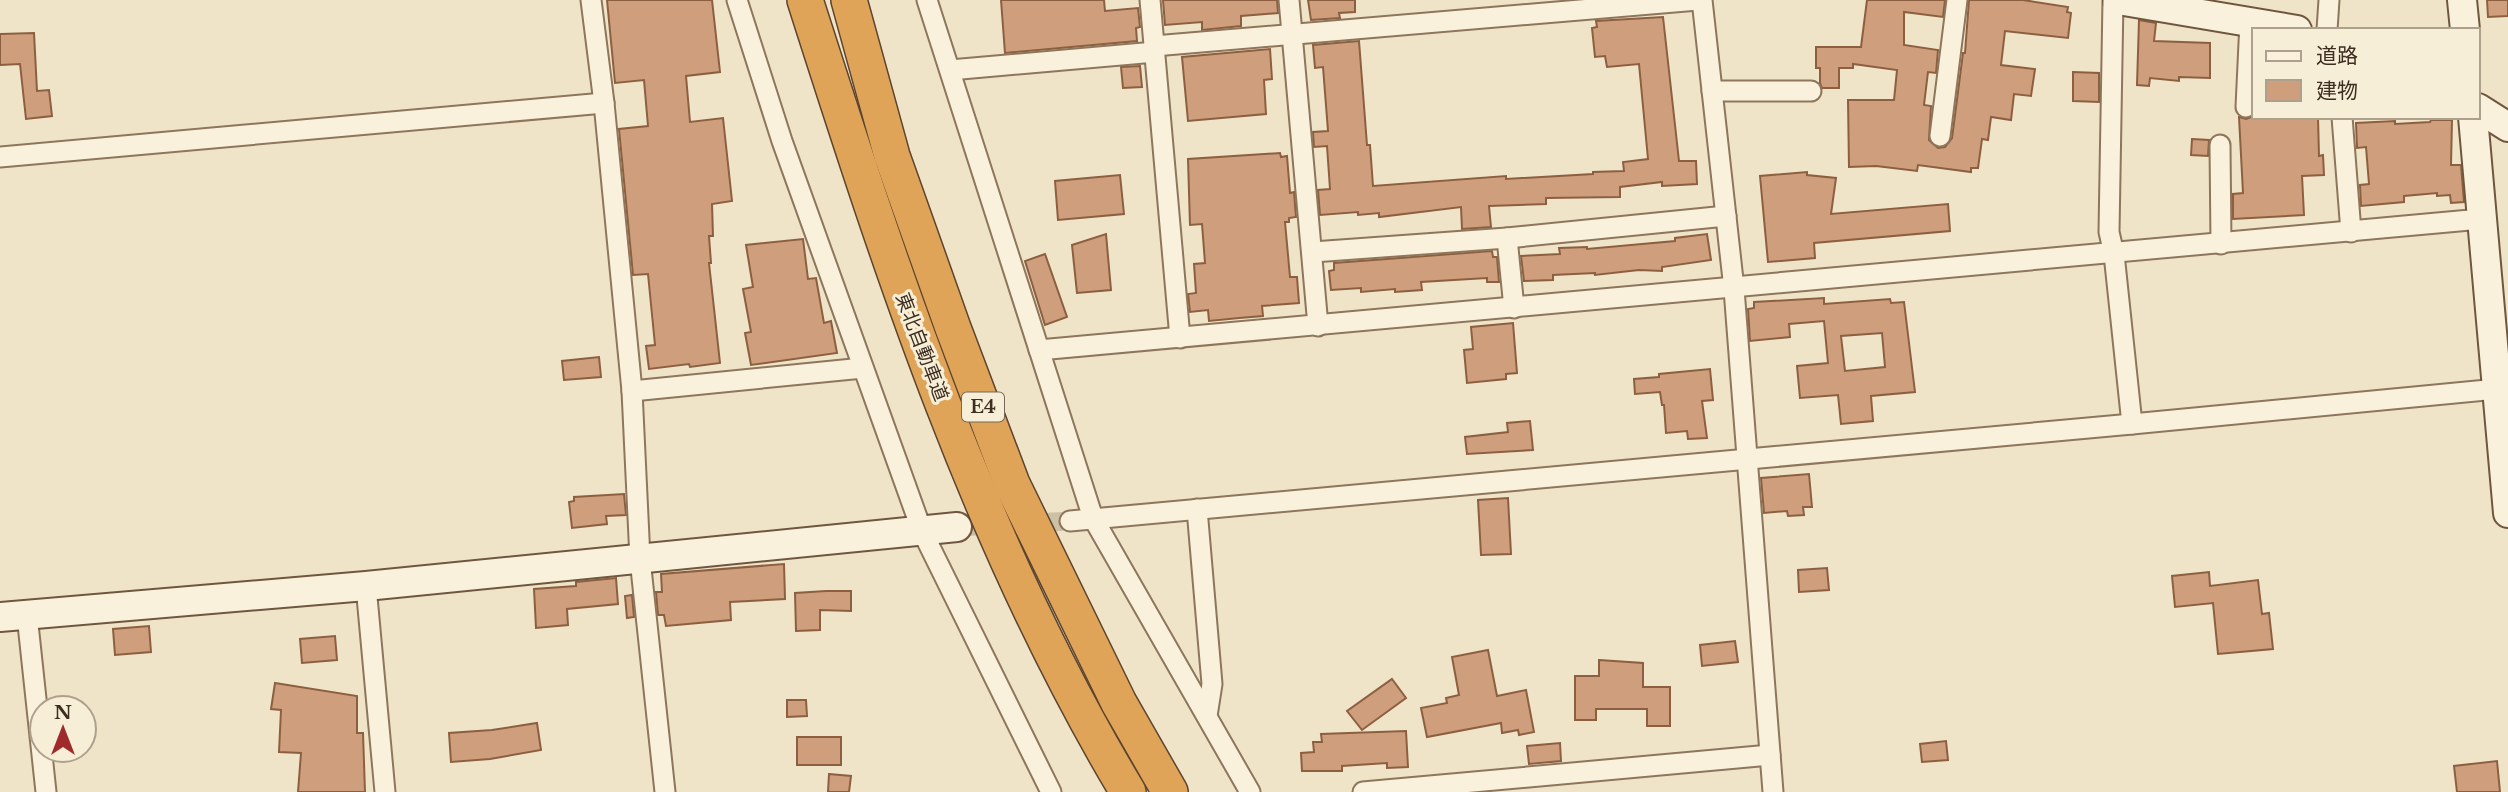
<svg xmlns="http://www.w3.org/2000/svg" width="2508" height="792" font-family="'Libre Baskerville','Noto Sans JP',serif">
  <rect width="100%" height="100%" fill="#f0e4c8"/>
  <!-- building -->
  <g fill="#cf9f7d" stroke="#8d5f41" stroke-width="2" fill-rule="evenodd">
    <polygon points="607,0 712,0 720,72 686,76 690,122 723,118 732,201 712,204 713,236 709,236 711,263 709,263 720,363 690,367 689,364 649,369 646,346 655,345 648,274 633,275 619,129 648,126 644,80 615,83"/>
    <polygon points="1001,0 1104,0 1105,11 1138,8 1140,27 1136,28 1137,41 1005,53"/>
    <polygon points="1163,0 1277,0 1278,13 1241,16 1241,26 1202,30 1202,22 1165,25"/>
    <polygon points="1308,0 1355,0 1355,12 1339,13 1340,18 1311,20"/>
    <polygon points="1867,0 1945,0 1943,17 1904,12 1904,45 1938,50 1936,73 1928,72 1924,105 1931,106 1929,140 1938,148 1945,147 1952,138 1963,53 1965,53 1969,0 2023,0 2068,7 2067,12 2071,13 2068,38 2005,31 2001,65 2035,69 2031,96 2014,94 2011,120 1991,117 1988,140 1982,139 1978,168 1971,168 1971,172 1918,165 1917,171 1876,166 1849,167 1848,100 1894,100 1897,70 1853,64 1853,68 1839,68 1839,88 1822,88 1820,83 1820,68 1816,68 1816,47 1861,47"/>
    <polygon points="2487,0 2508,0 2508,16 2488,17"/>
    <polygon points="1663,17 1679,161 1696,161 1697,184 1662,186 1662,182 1620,187 1620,197 1546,198 1546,204 1489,206 1491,227 1462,229 1461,207 1379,217 1379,213 1358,215 1358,212 1320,215 1318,190 1330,189 1327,146 1314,147 1313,132 1328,131 1323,67 1315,68 1313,45 1359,41 1367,145 1370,145 1373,186 1506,176 1506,179 1593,174 1593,172 1624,171 1623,162 1648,159 1639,64 1607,67 1605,56 1595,57 1592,28 1597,27 1596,21"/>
    <polygon points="2139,20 2156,23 2154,41 2210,43 2210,78 2179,77 2179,81 2150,78 2149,86 2137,85"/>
    <polygon points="34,33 37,91 49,90 52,116 26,119 20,64 0,65 0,34"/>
    <polygon points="1270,49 1272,79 1264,80 1266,114 1188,121 1182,57"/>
    <polygon points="1140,66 1142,87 1123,88 1121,67"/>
    <polygon points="2073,72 2099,73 2099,102 2073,101"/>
    <polygon points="2254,116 2318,117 2319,156 2323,155 2324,175 2302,176 2304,215 2233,219 2233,194 2243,193 2239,117 2246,119"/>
    <polygon points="2431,120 2452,120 2451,165 2461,165 2464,202 2451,203 2450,195 2437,196 2437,193 2404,196 2404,202 2361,206 2360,185 2369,184 2366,147 2357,148 2356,123 2395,121 2395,124 2430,122"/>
    <polygon points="2192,139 2209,140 2208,156 2191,155"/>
    <polygon points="1280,153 1281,157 1287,156 1290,193 1294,192 1296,217 1289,218 1289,222 1285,222 1290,277 1297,277 1299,303 1262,306 1263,316 1239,318 1209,321 1208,310 1190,312 1188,294 1196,293 1194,264 1205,263 1202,224 1190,225 1188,159"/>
    <polygon points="1807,172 1807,175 1836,178 1831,214 1948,204 1950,231 1814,243 1815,258 1768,262 1760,176"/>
    <polygon points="1120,175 1124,214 1058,220 1055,181"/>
    <polygon points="1106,234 1111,290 1077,293 1072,245"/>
    <polygon points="1707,234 1711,260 1662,267 1662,271 1639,270 1595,275 1595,273 1553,275 1553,280 1524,281 1521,256 1560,254 1559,248 1587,247 1587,249 1675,241 1675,238"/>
    <polygon points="803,239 808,279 816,278 824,323 831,321 837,353 751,365 745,333 751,332 743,289 753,287 746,245"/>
    <polygon points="1492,251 1493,257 1497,257 1499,282 1487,282 1487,278 1421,282 1422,290 1395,292 1395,289 1361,292 1361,288 1331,290 1329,271 1334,270 1334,263"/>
    <polygon points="1045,254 1067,317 1045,325 1025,261"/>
    <path d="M1824,298V304L1890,299L1891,303L1904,302L1915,392L1871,396L1873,421L1841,424L1838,395L1800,398L1797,366L1828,363L1824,321L1789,324L1790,337L1750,341L1748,309L1754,308V302ZM1882,333L1885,367L1845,371L1841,336Z"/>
    <polygon points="1513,323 1517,373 1506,374 1506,379 1467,383 1464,350 1473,349 1471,327"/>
    <polygon points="599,357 601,377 564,380 562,361"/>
    <polygon points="1710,369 1713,400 1702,401 1707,438 1688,439 1687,431 1666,433 1664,405 1662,405 1660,392 1635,394 1634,379 1659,377 1659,374"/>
    <polygon points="1530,421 1533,450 1467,454 1465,437 1508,432 1507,423"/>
    <polygon points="1809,474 1812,507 1803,507 1804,515 1788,516 1787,511 1764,513 1761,478"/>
    <polygon points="624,494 626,515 606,516 607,524 572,528 569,502 574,501 574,497"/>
    <polygon points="1508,498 1511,554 1481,555 1478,500"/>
    <polygon points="784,564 785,599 730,602 731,620 666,626 664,615 658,615 656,592 662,592 661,574"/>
    <polygon points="1827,568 1829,590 1799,592 1798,570"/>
    <polygon points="2209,572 2210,586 2258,580 2262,614 2269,613 2273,649 2218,654 2213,603 2175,607 2172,576"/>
    <polygon points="616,578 618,604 567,609 568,625 536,628 534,589 576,586 576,582"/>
    <polygon points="826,591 851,591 851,611 820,610 820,630 796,631 795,593"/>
    <polygon points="632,595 634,617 627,618 625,596"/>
    <polygon points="149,626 151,652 115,655 113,629"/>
    <polygon points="335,636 337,660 302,663 300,639"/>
    <polygon points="1735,641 1738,662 1702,666 1700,645"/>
    <polygon points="1488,650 1497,696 1526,690 1534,732 1519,735 1518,730 1502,733 1501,723 1427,737 1421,708 1447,703 1446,698 1459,695 1452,657"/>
    <polygon points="1599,660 1643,663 1643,687 1670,687 1670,726 1647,726 1647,709 1596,709 1596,720 1575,720 1575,676 1599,676"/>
    <polygon points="1392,679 1406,698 1362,730 1347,711"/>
    <polygon points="275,683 357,696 357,733 363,733 365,792 298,792 301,753 279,752 281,710 271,709"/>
    <polygon points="787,700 806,700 807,716 787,717"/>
    <polygon points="537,723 541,750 490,759 451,762 449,733 492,730"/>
    <polygon points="1406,731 1408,767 1387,768 1387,763 1342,766 1342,771 1302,771 1301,753 1314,752 1313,742 1322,742 1321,734"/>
    <rect x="797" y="737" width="44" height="28"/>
    <polygon points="1946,741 1948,760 1922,762 1920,744"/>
    <polygon points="1560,743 1561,761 1529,764 1527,746"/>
    <polygon points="2497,761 2500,792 2457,792 2454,766"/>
    <polygon points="829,774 851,776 849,792 828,792"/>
  </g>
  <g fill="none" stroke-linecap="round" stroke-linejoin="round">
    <!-- street-tunnel -->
    <polyline stroke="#ccc0a6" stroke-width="19" stroke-dasharray="19 10" stroke-linecap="butt" points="957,527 1070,521"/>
    <defs>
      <g id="street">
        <polyline points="591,0 604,103 632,391 640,559 665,792"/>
        <polyline points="737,0 782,141 922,531 1051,792"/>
        <polyline points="927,0 1093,518 1250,792"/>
        <polyline points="1150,0 1180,338"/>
        <polyline points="1289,0 1318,326"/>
        <polyline points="1702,0 1734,289 1773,792"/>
        <polyline points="2113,0 2109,232 2114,254 2132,424"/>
        <polyline points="2327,30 2329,0"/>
        <polyline points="1154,46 1698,0"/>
        <polyline points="950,70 1155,52"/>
        <polyline points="1712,91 1811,91"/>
        <polyline points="2246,107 2250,22"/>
        <polyline points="2342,117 2351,232"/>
        <polyline points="1940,136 1957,0"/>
        <polyline points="2220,145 2221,244"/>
        <polyline points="0,157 604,103"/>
        <polyline points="1507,238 1726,216"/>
        <polyline points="1313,252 1507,238 1514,308"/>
        <polyline points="1039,350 2481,219"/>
        <polyline points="632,391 863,368"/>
        <polyline points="1197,509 1212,684 1207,716"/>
        <polyline points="1070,521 2132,424 2508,388"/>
        <polyline points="366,586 385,792"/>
        <polyline points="27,615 46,792"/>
        <polyline points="1363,792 1770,755"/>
      </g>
      <g id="secondary">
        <polyline points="2118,0 2297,30"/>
        <polyline points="2462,0 2465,30"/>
        <polyline points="2478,108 2508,127"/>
        <polyline points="2473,117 2508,513"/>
        <polyline points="0,617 366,586 957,527"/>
      </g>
      <g id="highway">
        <path d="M805,0C892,272 980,546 1128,792"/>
        <polyline points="849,0 892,156 953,328 1012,484 1119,703 1170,792"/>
      </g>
    </defs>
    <!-- street casing -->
    <use href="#street" stroke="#8d765c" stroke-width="23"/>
    <!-- secondary casing -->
    <use href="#secondary" stroke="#6f573f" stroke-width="32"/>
    <!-- highway casing -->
    <use href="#highway" stroke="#5b4430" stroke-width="38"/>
    <!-- street -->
    <use href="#street" stroke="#faf1dc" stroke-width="19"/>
    <!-- secondary -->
    <use href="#secondary" stroke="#faf1dc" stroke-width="28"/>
    <!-- highway -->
    <use href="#highway" stroke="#e0a458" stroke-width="35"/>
  </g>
  <g text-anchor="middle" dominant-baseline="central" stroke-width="6" stroke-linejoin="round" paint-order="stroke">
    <!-- shield labels -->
    <rect fill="#f7eed8" stroke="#756857" stroke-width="2" x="962" y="392.5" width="42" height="29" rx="5"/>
    <g font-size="18" font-weight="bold" fill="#3d2e20">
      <text x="983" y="407">E4</text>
    </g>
    <!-- street labels -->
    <g font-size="19" fill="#3d2e20" stroke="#f7eed8">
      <text transform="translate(922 347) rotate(69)">東北自動車道</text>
    </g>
  </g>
  <!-- legend -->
  <rect x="2252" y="28" width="228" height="91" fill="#f7eed8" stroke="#ada18e" stroke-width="2"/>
  <rect x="2266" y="51" width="35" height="10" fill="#faf1dc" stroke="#ada18e" stroke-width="2"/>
  <text x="2316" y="63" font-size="21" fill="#3d2e20">道路</text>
  <rect x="2266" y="80" width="35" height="21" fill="#cf9f7d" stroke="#ada18e" stroke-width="2"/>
  <text x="2316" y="98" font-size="21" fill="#3d2e20">建物</text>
  <!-- north arrow -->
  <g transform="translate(63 729)"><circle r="33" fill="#f7eed8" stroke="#ada18e" stroke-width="2"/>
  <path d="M0-5L12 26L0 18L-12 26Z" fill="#9e2a2b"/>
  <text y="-10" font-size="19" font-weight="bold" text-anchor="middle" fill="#3d2e20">N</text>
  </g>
</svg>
